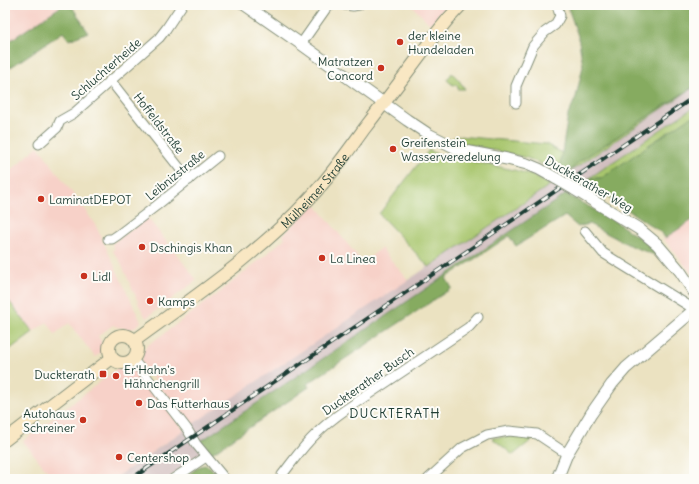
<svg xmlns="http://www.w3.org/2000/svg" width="699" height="484" font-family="Delius,sans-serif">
  <rect width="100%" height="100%" fill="#fdfcf7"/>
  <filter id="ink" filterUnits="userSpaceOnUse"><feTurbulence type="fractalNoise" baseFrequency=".025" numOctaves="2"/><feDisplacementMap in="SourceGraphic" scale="8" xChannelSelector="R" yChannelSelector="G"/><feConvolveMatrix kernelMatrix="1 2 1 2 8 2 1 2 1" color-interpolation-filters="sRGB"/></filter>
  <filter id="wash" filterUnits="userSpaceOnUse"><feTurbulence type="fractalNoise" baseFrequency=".012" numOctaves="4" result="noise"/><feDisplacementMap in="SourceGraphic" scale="16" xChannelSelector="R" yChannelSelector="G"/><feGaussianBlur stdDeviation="0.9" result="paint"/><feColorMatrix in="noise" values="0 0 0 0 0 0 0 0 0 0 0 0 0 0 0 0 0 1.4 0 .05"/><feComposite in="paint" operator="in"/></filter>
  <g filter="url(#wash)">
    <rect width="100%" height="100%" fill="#ebe2c1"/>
    <!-- built -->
    <g fill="#f7d1c8">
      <polygon points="5,5 63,5 5,44"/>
      <polygon points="411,5 447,5 430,24"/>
      <polygon points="38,146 95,224 141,322 134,328 130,329 117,327 113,325 98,336 102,343 103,349 102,352 95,357 69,323 55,334 47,322 33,332 5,296 5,176"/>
      <polygon points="315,204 363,263 381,248 409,281 189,427 145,368 142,362 142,356 144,350 148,345 219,293 268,253 285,238 283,235"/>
      <polygon points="147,217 197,280 146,318 138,303 139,302 136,298 136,297 120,261 112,250 115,249 112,244"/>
      <polygon points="694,219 694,277 673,250 663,239"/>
      <polygon points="118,368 128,368 132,369 141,378 158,399 161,400 184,430 114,479 49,479 52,477 23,441"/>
    </g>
    <!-- industrial -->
    <polygon fill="#d2bfc0" points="694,87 694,107 384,317 201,456 167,479 114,479 184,430 550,185 553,185 567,175 568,173"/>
    <!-- green -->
    <g fill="#a8c66d" stroke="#648250">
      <polygon points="452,73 458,79 465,89 458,89 457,85 453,85 447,80"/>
      <polygon points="694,86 694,87 568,173 580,161"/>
      <polygon points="694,107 694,115 649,145 602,178 593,178 582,183"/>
      <polygon points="458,136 546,144 562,153 559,171 527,158 462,143 452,138"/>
      <polygon points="429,150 437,154 514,170 532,175 550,185 429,267 379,214"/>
      <polygon points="5,296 33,332 5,353"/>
      <polygon points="514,436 524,436 533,439 513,455 492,438 502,437"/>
    </g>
    <!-- forest -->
    <g fill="#86ab60" stroke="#52744a">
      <polygon points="63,5 71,5 88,32 69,40 63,32 5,71 5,44"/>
      <polygon points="567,5 694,5 694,86 580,161 568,173 567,175 559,171 568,115 576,97 583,66 578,36"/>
      <polygon points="694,115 694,219 665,238 662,233 601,192 598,194 581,184 593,178 602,178 649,145"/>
      <polygon points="566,194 613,220 638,237 645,241 660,257 631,246 589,224 578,227 565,216 516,246 509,236 446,278 452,288 307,384 309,387 212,453 207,452 198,443"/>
      <path d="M204,465C212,465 215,474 220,479H193L189,474L198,467Z"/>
    </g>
  </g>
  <g filter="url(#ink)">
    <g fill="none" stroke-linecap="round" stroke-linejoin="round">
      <defs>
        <g id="minor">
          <polyline points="345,5 353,6 359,5"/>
          <polyline points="301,44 327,7 332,5"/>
          <polyline points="110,80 189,180"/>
          <polyline points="516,103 516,86 533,46 545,32 555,25 560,16 557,5"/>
          <polyline points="39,144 57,128 60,121 74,113 159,38 166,29 182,5"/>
          <polyline points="585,231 603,253 694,309"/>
          <polyline points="108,239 112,239 118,235 156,206 218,156"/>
          <polyline points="132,359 139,367 187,429 196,444 225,479"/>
          <path d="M282,475C293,461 303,446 316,434C325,425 335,417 345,410L469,327L478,317"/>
          <polyline points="173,479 206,457"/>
          <polyline points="428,479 462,448 487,435 509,431 537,434 567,454"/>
        </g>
        <g id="tertiary">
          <polyline points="245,5 301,44 407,120 428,134 460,150 507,159 527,164 539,169 557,179"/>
          <polyline points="574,189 639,229 657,244 680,271 694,292"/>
          <polyline points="557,479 567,454 591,414 612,384 626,368 694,310"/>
        </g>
        <g id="secondary">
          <circle cx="123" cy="349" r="14"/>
          <path id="s1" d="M134,341C194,297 257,255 308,200C329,178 346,154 364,129C388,98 412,66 435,35L448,19L461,5"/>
          <polyline points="5,440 112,358"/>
        </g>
      </defs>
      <!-- minor casing -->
      <use href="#minor" stroke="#85907a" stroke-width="11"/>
      <!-- tertiary casing -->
      <use href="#tertiary" stroke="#85907a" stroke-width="13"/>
      <!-- secondary casing -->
      <use href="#secondary" stroke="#85907a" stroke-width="14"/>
      <!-- minor -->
      <use href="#minor" stroke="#fff" stroke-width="9"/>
      <!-- tertiary -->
      <use href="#tertiary" stroke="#fff" stroke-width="11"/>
      <!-- secondary -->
      <use href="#secondary" stroke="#f9e7c3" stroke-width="12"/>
      <defs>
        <polyline id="rail" points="131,479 694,97"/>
      </defs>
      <!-- rail casing -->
      <use href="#rail" stroke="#1f3d34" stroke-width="4"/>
      <!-- rail -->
      <use href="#rail" stroke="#fdfcf7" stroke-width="2.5" stroke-dasharray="8" stroke-linecap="butt"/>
      <defs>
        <polyline id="tertiary-bridge" points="557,179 574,189"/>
      </defs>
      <!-- tertiary-bridge casing -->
      <use href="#tertiary-bridge" stroke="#85907a" stroke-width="13" stroke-linecap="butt"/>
      <!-- tertiary-bridge -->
      <use href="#tertiary-bridge" stroke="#fff" stroke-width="11"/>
    </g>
  </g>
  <!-- markers -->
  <g fill="#c8321e" stroke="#fdfcf7" stroke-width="1.5">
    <circle cx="400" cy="42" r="4"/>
    <circle cx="381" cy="68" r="4"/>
    <circle cx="393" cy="149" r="4"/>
    <circle cx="41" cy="199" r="4"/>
    <circle cx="142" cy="247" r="4"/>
    <circle cx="322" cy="258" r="4"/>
    <circle cx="84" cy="276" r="4"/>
    <circle cx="150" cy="301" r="4"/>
    <rect x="99" y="370" width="8" height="8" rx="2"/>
    <circle cx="116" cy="376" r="4"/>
    <circle cx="139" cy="403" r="4"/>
    <circle cx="83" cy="420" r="4"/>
    <circle cx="119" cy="457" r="4"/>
  </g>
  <g text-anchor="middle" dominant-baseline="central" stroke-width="4" stroke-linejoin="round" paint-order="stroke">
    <!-- poi labels -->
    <g font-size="12" fill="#1f3d34" stroke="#fdfcf7" text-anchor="start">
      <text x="408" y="35">der kleine<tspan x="408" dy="14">Hundeladen</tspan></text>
      <text x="373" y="61" text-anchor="end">Matratzen<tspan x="373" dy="14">Concord</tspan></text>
      <text x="401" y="142">Greifenstein<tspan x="401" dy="14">Wasserveredelung</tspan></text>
      <text x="49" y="199">LaminatDEPOT</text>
      <text x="150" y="247">Dschingis Khan</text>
      <text x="330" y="258">La Linea</text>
      <text x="92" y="276">Lidl</text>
      <text x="158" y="301">Kamps</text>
      <text x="124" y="369">Er'Hahn's<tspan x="124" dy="14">Hähnchengrill</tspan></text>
      <text x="95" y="374" text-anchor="end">Duckterath</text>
      <text x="147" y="403">Das Futterhaus</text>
      <text x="75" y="413" text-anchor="end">Autohaus<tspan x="75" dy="14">Schreiner</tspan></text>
      <text x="127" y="457">Centershop</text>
    </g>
    <!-- street labels -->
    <g font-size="12" fill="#1f3d34" stroke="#fdfcf7">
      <text transform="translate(106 69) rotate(-41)">Schluchterheide</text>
      <text transform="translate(159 123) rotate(52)">Hoffeldstraße</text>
      <text transform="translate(175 175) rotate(-39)">Leibnizstraße</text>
      <text transform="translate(589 184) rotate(30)">Duckterather Weg</text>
      <text stroke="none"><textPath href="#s1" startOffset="236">Mülheimer Straße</textPath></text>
      <text transform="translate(368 381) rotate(-35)">Duckterather Busch</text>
    </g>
    <!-- neighbourhood labels -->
    <g font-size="13" letter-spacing="1" fill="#1f3d34" stroke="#fdfcf7">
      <text x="395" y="413">DUCKTERATH</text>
    </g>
  </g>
  <!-- margin -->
  <rect width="699" height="484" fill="none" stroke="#fdfcf7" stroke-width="20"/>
</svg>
